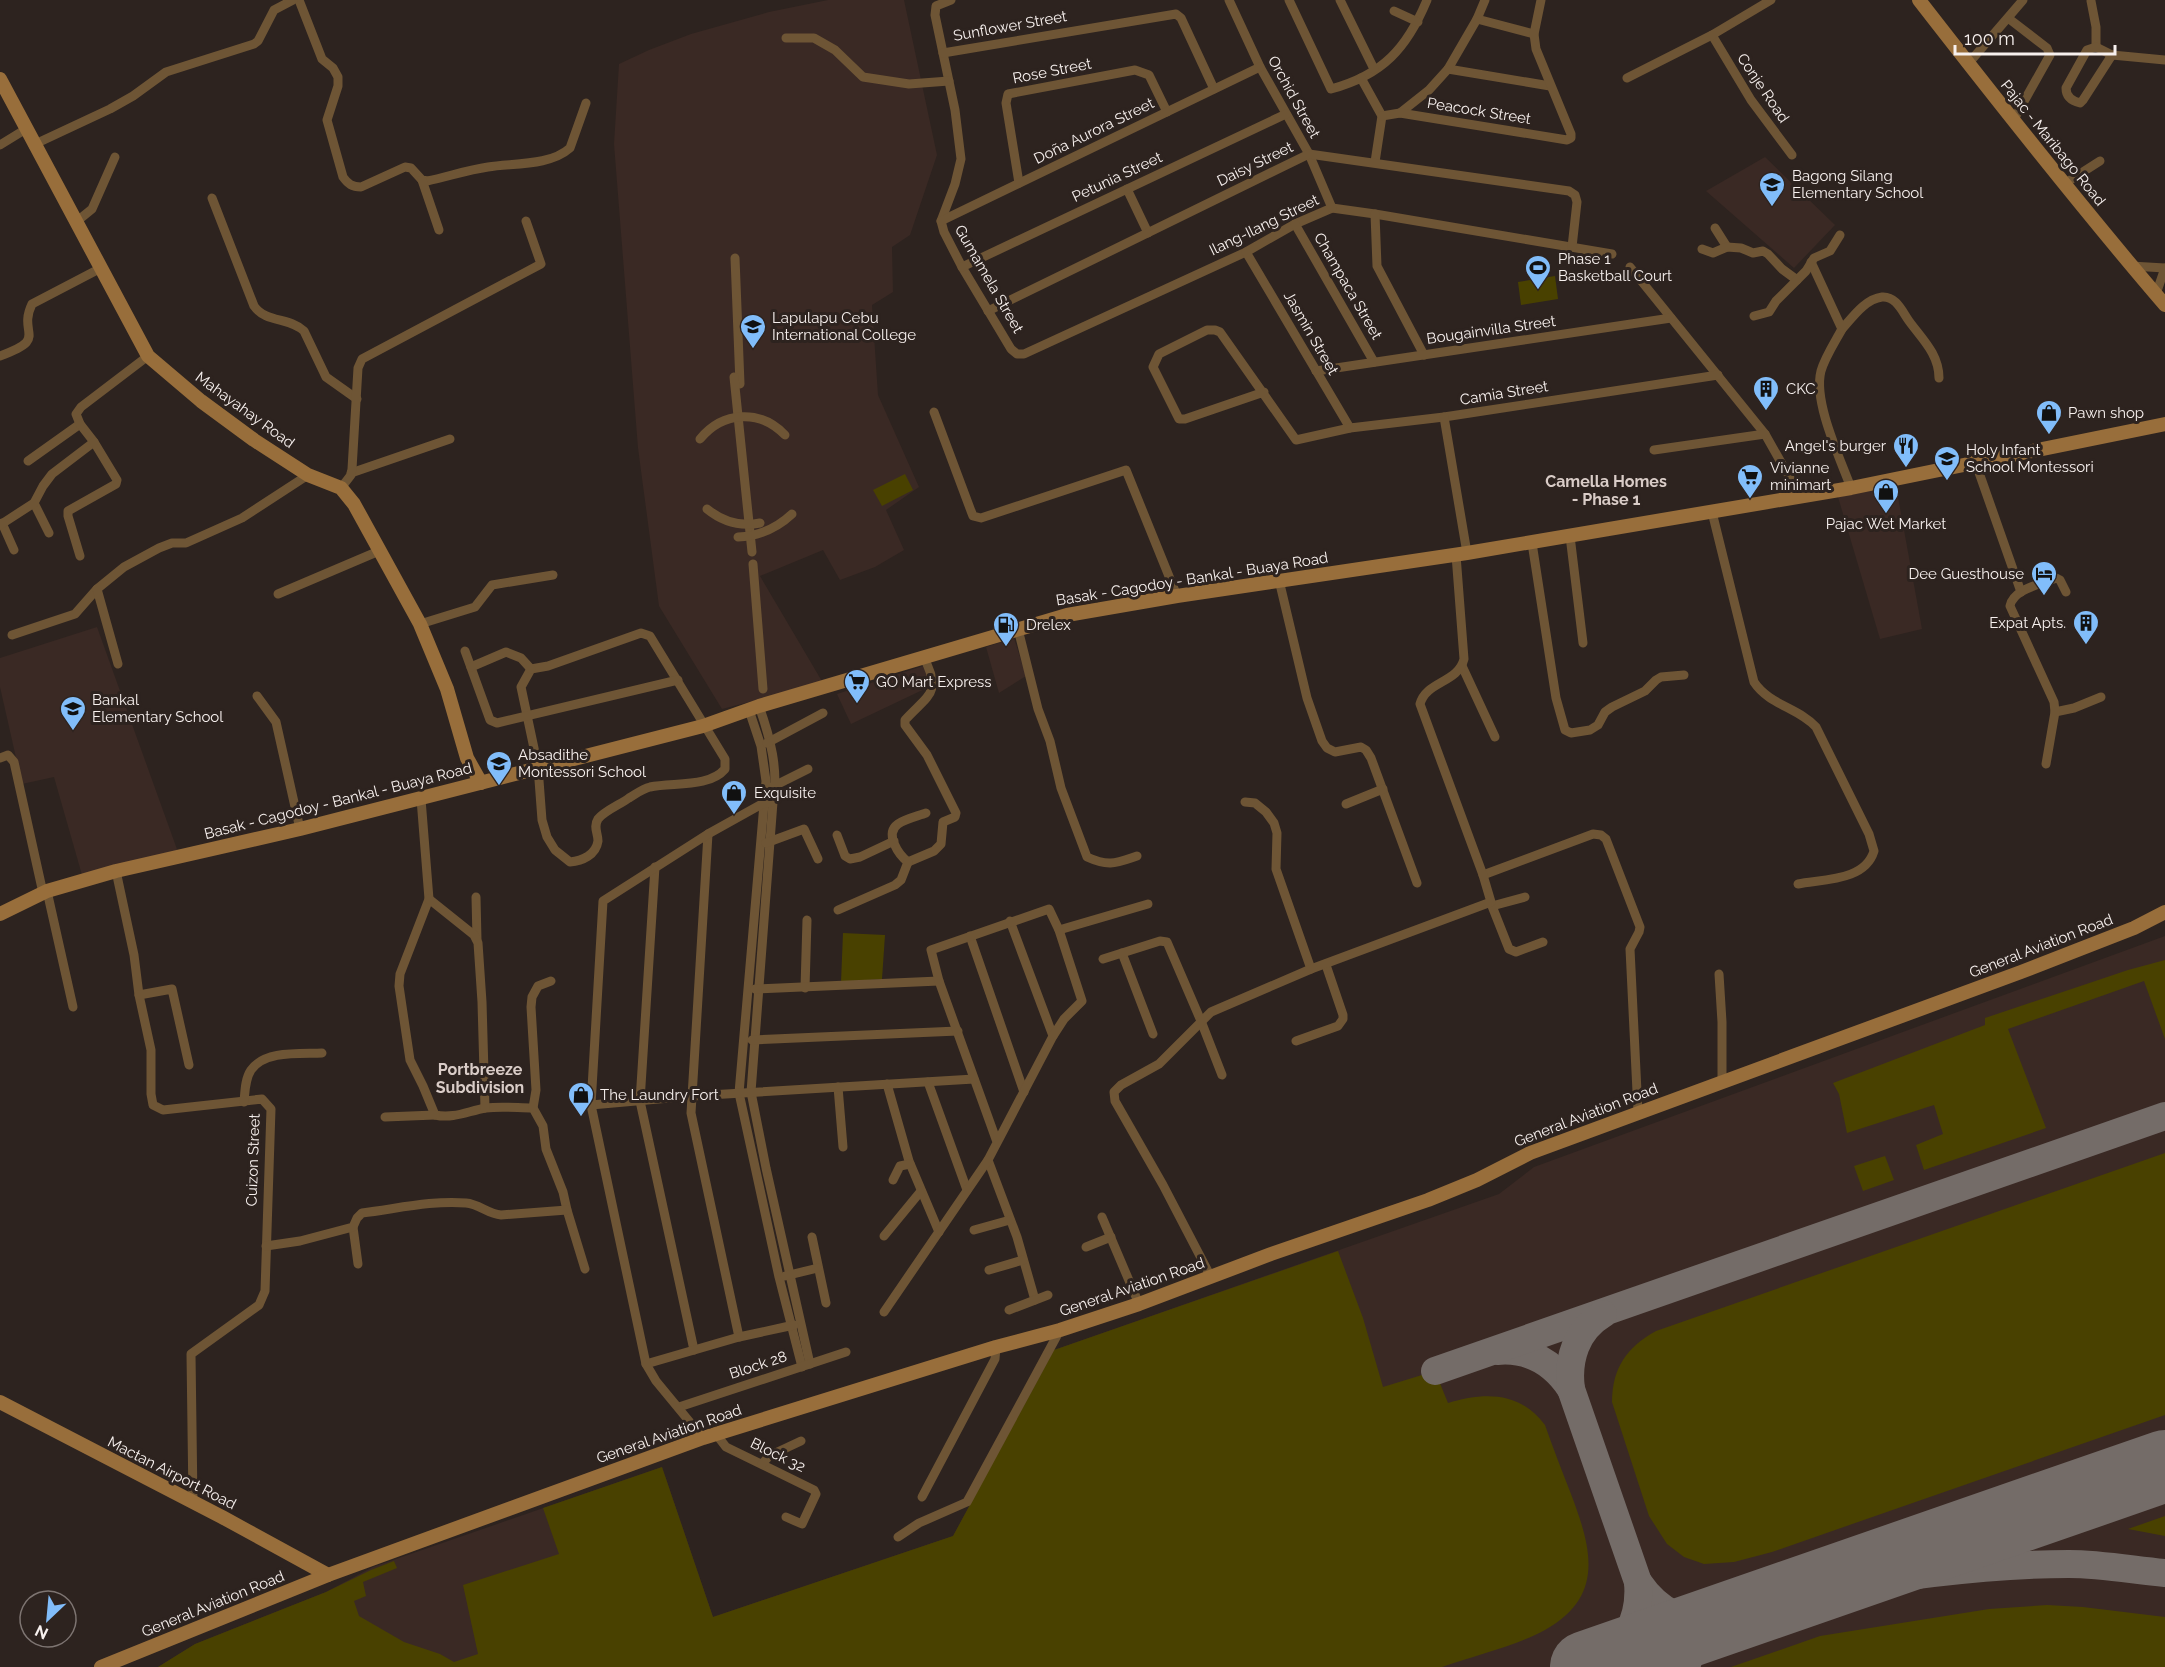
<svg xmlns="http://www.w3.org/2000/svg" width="2165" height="1667" font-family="Raleway,sans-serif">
  <rect width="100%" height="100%" fill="#2d231f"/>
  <!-- built -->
  <g fill="#3a2924">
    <polygon points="828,0 904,0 937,155 910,235 892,247 893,292 872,305 878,395 919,487 886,510 904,550 875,567 840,580 823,550 760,576 823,683 722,709 659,606 638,448 614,144 619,64 649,50 691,34 769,12"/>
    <polygon points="1765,157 1835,225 1794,268 1706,191"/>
    <polygon points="1896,486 1922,629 1880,639 1838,497"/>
    <polygon points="97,627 178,852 82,875 54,777 22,784 0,687 0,658"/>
    <polygon points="1014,638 1026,676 999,693 986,647"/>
    <polygon points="923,666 933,685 851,724 837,694"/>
    <polygon points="2165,936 2165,1667 158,1667 195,1644 326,1592 373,1567 662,1467 713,1617 953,1536 1054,1350 1499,1194 1534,1167"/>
  </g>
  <!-- green -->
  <g fill="#494100">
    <polygon points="1555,276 1558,299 1521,305 1518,282"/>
    <polygon points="905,474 913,490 882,506 873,490"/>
    <polygon points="843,933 885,935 882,979 841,982"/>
    <polygon points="2165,960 2165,1039 2144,981 2008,1029 2046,1128 1924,1170 1916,1145 1943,1134 1934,1105 1847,1133 1839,1094 1833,1083 1985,1025 1985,1018 2128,970"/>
    <path d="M2165,1153V1415L1772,1552L1734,1562L1704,1564L1684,1557L1667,1544L1649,1516L1612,1402C1612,1368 1627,1347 1656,1331Z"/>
    <polygon points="1885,1156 1894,1180 1863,1191 1854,1166"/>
    <path d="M1338,1251L1363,1318L1383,1387L1435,1371L1448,1403C1484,1392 1520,1391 1545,1425C1553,1448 1562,1471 1571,1494C1591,1547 1606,1596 1545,1630C1518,1645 1473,1656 1442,1667H158L195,1644L326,1592L371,1570L394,1561L397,1568L363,1582L366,1596L354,1601L359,1616L404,1642L440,1654L454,1662L478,1654L463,1585L559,1554L543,1508L662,1467L713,1617L953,1536L1054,1350Z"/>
    <polygon points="2165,1516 2165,1536 2128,1529"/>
    <polygon points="2047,1605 2083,1607 2165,1617 2165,1667 1731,1667 1820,1636 1989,1609"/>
  </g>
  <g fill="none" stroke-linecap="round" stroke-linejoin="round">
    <!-- taxiway -->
    <g stroke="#746c68" stroke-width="28">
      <path d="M1497,1351C1529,1348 1554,1363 1571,1389"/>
      <polyline points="1435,1371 2165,1116"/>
      <path d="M1638,1582C1660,1614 1685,1625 1724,1619"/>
      <path d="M1795,1594C1886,1579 1976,1564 2069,1564C2101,1564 2133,1570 2165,1573"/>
      <path d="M1598,1663C1628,1644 1641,1617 1638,1582L1571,1389C1567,1360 1576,1330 1603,1314"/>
      <polyline points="1598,1663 1627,1661 1646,1667"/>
      <path d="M1686,1667C1692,1645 1705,1631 1724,1619"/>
    </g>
    <!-- runway -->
    <polyline stroke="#746c68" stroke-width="72" points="1586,1667 2165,1466"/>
    <!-- street -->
    <g stroke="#6e5535" stroke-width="9">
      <path d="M299,0L322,59L333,68L338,77V86L327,120L343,177C348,184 352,187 361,187L405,167L411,168L422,180L427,181C447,177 467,170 488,167C513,163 550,166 570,148L586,103"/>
      <polyline points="951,0 936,6 935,15 955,110 961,159 955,184 941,221 944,232 962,267 1011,349 1017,354 1024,354 1246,252 1295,224 1332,208 1375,214 1612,254"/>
      <polyline points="1229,0 1260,67 1309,154 1332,208"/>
      <path d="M1289,0L1331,89C1383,75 1407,48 1427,0"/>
      <polyline points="1340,0 1374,69"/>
      <polyline points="2091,1 2096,27 2096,47"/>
      <polyline points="1394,11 1418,22"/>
      <polyline points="2008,18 2047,48 2050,55 2013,121"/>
      <polyline points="1477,19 1534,34"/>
      <polyline points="1712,35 1751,100 1792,155"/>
      <polyline points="786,38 814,38 835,50 863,77 909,84 949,81"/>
      <path d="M2096,47L2112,55L2083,100L2080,103C2072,101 2066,97 2066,88L2087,50Z"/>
      <polyline points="943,53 1176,14 1181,18 1214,89"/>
      <polyline points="2112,55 2165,60"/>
      <polyline points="1968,64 2023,0"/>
      <polyline points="1448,69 1550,86"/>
      <polyline points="1361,78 1382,116 1375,162"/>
      <polyline points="1627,78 1712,35 1771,0"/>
      <polyline points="1400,113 1429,90 1448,69 1477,19 1485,0"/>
      <polyline points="1382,116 1400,113 1567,140 1571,138 1571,134 1536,49 1534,34 1541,0"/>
      <polyline points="0,145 26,129"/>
      <polyline points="33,145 110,109 133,96 166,72 254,44 258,41 274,10 293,0"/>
      <polyline points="422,180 439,230"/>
      <polyline points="1019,183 1006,103 1008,94 1135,70 1149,75 1167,112"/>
      <polyline points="2064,184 2100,161"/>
      <polyline points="1127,189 1148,233"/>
      <path d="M212,198L254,306C266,323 289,317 304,331L326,377L357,399"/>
      <polyline points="1375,214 1377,266 1424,355"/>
      <polyline points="941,221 1260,67"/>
      <polyline points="76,222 92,209 115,157"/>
      <polyline points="1295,224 1374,362"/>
      <polyline points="1715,228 1727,247"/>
      <polyline points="1702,249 1713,253 1727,247 1741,248 1753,253 1763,251 1768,254 1782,269 1797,280"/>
      <polyline points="1246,252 1350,428"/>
      <polyline points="735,258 740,384"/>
      <path d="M1811,262L1842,329C1835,342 1825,357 1821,371C1813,402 1840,458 1851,488"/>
      <polyline points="2131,266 2165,268"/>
      <polyline points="962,267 1286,114"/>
      <polyline points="1630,267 1765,434 1800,496"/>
      <polyline points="2156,294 2165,268"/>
      <polyline points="988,311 1309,154 1569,191 1575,195 1577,202 1572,247"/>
      <polyline points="1754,316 1769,312 1776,301 1806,271 1814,258 1830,251 1840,235"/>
      <path d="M1842,329C1852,318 1865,299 1882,297C1896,296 1902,311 1909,321C1922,339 1939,354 1939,378"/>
      <path d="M0,356C50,338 17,335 32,304L101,268"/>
      <polyline points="1316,371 1671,318"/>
      <polyline points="734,377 752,552"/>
      <polyline points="1264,392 1185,419 1179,419 1153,367 1159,354 1207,330 1215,330 1220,332 1296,440 1350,428 1444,417 1718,375"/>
      <polyline points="934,412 971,511 973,516 981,518 1126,470 1177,596"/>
      <polyline points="1444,417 1467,553"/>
      <path d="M700,439C723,411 760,409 785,435"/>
      <polyline points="1654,450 1765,434"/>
      <polyline points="28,461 80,424"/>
      <polyline points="1976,464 2021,592"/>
      <polyline points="351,473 450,439"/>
      <polyline points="341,488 351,475 352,469 358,368 362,359 541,264 526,221"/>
      <polyline points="34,503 49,533"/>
      <path d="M707,509C723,522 740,527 760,523"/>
      <path d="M1712,512L1754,682C1769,705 1799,708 1816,727L1869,834L1874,851C1865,881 1824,879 1798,884"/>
      <polyline points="2,523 14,550"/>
      <polyline points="0,525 34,503 43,486 52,474 94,442 80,424 76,414 81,407 148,356"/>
      <polyline points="1570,536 1583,643"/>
      <path d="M738,537C759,536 776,529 792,514"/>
      <polyline points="1532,543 1556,698 1565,730 1571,733 1590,730 1598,725 1605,712 1612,707 1645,691 1656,680 1661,677 1684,675"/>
      <polyline points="80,556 68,516 68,511 116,484 117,480 94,442"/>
      <polyline points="753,564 763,689"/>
      <polyline points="1279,580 1307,698 1322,741 1327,748 1335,752 1361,747 1366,750 1371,758 1417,883"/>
      <polyline points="278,594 379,551"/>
      <polyline points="420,624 475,607 492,585 553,575"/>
      <path d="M1018,629L1038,709L1050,741L1061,788L1087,857C1109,867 1116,863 1137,856"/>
      <path d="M641,633L650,636L725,759V769C709,788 673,782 650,787C642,789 636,794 629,798C621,804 604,811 598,819C593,827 598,833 598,841C596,855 582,861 570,862L555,850L547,837L542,820L538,767L521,687L531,669L548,666Z"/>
      <polyline points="12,635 75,614 97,589"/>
      <polyline points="465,651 490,720 497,723 678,680"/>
      <polyline points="118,664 97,589 124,567 159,548 172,543 186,543 242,518 308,475"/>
      <polyline points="1462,666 1495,737"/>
      <polyline points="471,667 506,652 521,658 531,669"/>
      <polyline points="257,696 276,722 300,829"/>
      <path d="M759,706C770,737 779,770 773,802L751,1092L766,1168L810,1364"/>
      <polyline points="749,710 761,746 766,781 739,1093 779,1277 802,1367"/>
      <polyline points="2055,712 2074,708 2101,697"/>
      <polyline points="767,743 823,713"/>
      <polyline points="0,758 8,755 14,762 43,893"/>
      <path d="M2046,764L2055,712L2054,702L2010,606C2013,589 2042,584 2056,578L2060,580L2066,592"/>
      <polyline points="770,788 808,769"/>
      <path d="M421,799L429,899L400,974L399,986L410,1060L423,1086L435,1115C454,1119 468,1111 486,1108C501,1106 518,1108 533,1108L543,1126L546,1149L563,1192L567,1210L585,1269"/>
      <polyline points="1245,802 1255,803 1266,812 1274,823 1277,833 1276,869 1311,969"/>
      <polyline points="1346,804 1383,789"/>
      <polyline points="708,834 691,1113 739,1337"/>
      <polyline points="837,835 845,856 850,859 860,857 894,841"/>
      <polyline points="766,843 804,829 818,859"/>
      <path d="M908,862L934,851L941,844L943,822L955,817L956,813L927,755L905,725V720C929,694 942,693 924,658"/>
      <path d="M908,862C899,855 884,834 898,824C905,819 918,816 926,813"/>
      <polyline points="655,867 640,1101 694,1350"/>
      <polyline points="116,871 134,955 139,995 151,1050 151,1094 153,1105 163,1110 262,1099 271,1109 265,1291 259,1305 191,1354 193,1502"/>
      <polyline points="1483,875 1593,834 1601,835 1606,839 1640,927 1639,932 1630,949 1638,1112"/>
      <polyline points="47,891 73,1007"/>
      <polyline points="476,897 477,940"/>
      <polyline points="1525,897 1492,906 1509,949 1516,952 1543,942"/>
      <polyline points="429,899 474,935 478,943 482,1002 485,1108"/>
      <polyline points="838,910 895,885 901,880 908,862"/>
      <polyline points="1010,921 1053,1036"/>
      <polyline points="1059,930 1148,904"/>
      <polyline points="970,936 1024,1092"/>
      <polyline points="1122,953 1153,1034"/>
      <polyline points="1103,959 1160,941 1167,942 1201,1021 1222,1075"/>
      <polyline points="1719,974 1722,1022 1722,1082"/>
      <polyline points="805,988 807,920"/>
      <polyline points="755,989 939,981"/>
      <polyline points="139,995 172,989 189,1065"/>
      <polyline points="752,1040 958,1031"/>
      <polyline points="1296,1041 1338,1026 1343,1019 1343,1015 1326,965"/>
      <polyline points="928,1082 967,1190"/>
      <polyline points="887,1084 909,1161 939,1232"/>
      <polyline points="838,1087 843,1147"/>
      <path d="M244,1102C245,1091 245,1079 251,1070C265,1050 301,1054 322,1053"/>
      <polyline points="591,1105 692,1096 974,1079"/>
      <polyline points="533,1108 536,1090 531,1007 532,997 538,986 551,981"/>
      <polyline points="385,1117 435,1115"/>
      <polyline points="988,1160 1017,1237 1035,1300"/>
      <polyline points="893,1180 900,1166 910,1164"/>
      <polyline points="1102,1217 1139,1304"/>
      <polyline points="353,1227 358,1264"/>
      <polyline points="974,1230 1010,1220"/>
      <polyline points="884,1236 921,1191"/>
      <polyline points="812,1237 826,1303"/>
      <path d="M266,1246L300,1241L353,1227L357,1218L362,1213C396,1209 432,1200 466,1203C479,1204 488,1214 501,1215L567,1210"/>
      <polyline points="1086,1247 1111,1237"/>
      <polyline points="989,1270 1023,1260"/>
      <polyline points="785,1276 818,1268"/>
      <path d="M1211,1277L1163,1185L1115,1101L1114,1092L1121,1085L1159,1064L1211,1012L1311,969L1491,902L1483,875L1420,704C1426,681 1458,683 1464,659L1456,555"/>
      <polyline points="1009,1310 1048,1295"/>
      <polyline points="884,1312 988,1160 1053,1036 1064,1019 1082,1001 1059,930 1049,909 931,950 939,981 997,1142"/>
      <polyline points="646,1364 739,1337 794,1325"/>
      <polyline points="679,1407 846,1352"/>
      <polyline points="716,1434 726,1447 814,1490 816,1494 802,1524 786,1517"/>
      <polyline points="703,1438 656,1381 646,1364 591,1105 603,901 708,834 762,804 773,802"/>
      <polyline points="762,1464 769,1456 801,1441"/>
      <polyline points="922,1497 995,1359 996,1347"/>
      <polyline points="898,1537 919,1523 967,1502 1060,1330"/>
    </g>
    <!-- secondary -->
    <g stroke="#986e3b" stroke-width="14">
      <path d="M1919,0C1999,103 2080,206 2165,305"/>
      <polyline points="0,79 148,356 201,401 254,440 308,475 341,488 354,504 420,624 447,689 467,758 481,783"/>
      <polyline points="0,914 47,891 116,871 300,829 703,726 759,706 1067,615 1177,596 1467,553 1851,488 2165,424"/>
      <polyline points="0,1402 222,1517 328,1575"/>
      <polyline points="101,1667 328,1575 703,1438 996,1347 1060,1330 1139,1304 1271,1254 1428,1200 1477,1180 1530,1153 2021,972 2134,928 2165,912"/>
    </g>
  </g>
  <!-- icons -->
  <defs>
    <symbol id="school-pin" viewBox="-11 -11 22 30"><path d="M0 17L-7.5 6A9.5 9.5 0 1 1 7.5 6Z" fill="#81bdfa" stroke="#2d231f"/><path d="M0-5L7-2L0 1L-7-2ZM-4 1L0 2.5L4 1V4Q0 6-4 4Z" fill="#111"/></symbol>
    <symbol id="stadium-pin" viewBox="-11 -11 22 30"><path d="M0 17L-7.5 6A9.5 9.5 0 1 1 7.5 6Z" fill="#81bdfa" stroke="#2d231f"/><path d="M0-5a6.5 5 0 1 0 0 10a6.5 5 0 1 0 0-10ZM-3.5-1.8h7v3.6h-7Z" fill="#111"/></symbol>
    <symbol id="university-pin" viewBox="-11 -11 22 30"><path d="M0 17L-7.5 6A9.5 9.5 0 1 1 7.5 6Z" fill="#81bdfa" stroke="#2d231f"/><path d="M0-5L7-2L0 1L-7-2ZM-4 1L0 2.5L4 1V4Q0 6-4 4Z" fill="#111"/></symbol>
    <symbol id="building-pin" viewBox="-11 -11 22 30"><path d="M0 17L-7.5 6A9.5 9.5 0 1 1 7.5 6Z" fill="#81bdfa" stroke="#2d231f"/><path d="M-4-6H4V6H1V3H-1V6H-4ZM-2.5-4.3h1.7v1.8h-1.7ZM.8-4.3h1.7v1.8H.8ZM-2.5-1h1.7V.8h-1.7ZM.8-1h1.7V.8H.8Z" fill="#111"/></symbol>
    <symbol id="shop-pin" viewBox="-11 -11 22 30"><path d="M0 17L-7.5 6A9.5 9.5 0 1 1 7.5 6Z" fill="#81bdfa" stroke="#2d231f"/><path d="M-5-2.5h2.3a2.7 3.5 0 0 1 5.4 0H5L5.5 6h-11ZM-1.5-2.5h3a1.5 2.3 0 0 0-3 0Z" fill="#111"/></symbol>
    <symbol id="restaurant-pin" viewBox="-11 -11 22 30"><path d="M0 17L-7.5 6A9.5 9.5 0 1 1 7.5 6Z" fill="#81bdfa" stroke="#2d231f"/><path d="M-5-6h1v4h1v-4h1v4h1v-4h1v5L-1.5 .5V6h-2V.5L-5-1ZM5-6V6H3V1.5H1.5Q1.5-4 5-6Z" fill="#111"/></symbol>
    <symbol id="supermarket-pin" viewBox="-11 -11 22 30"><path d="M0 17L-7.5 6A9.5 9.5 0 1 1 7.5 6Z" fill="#81bdfa" stroke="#2d231f"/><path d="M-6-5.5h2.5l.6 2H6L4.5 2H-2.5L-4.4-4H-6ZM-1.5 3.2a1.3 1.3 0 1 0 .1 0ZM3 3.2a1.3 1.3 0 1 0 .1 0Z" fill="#111"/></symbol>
    <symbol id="hotel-pin" viewBox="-11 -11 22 30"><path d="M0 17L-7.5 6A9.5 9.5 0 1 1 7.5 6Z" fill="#81bdfa" stroke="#2d231f"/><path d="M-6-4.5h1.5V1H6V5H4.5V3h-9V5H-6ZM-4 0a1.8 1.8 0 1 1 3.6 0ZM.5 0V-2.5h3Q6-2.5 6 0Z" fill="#111"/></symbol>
    <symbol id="fuel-pin" viewBox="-11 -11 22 30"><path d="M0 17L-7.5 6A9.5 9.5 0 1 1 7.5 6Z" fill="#81bdfa" stroke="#2d231f"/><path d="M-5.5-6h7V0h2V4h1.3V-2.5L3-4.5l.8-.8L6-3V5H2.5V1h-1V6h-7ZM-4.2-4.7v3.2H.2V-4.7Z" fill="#111"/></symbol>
  </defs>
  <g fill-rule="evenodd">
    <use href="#school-pin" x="1757" y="170" width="30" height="40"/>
    <use href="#stadium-pin" x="1523" y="253" width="30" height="40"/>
    <use href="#university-pin" x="738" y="312" width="30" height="40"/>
    <use href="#building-pin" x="1751" y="374" width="30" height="40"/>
    <use href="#shop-pin" x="2034" y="398" width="30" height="40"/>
    <use href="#restaurant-pin" x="1891" y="431" width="30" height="40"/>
    <use href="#school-pin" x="1932" y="444" width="30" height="40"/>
    <use href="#supermarket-pin" x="1735" y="462" width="30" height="40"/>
    <use href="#shop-pin" x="1871" y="477" width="30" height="40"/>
    <use href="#hotel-pin" x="2029" y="559" width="30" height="40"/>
    <use href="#building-pin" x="2071" y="608" width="30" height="40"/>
    <use href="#fuel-pin" x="991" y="610" width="30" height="40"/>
    <use href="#supermarket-pin" x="842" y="667" width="30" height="40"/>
    <use href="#school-pin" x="58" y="694" width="30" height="40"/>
    <use href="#school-pin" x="484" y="749" width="30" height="40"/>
    <use href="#shop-pin" x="719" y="778" width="30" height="40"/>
    <use href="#shop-pin" x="566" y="1080" width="30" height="40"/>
  </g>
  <g text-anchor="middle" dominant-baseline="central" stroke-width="6" stroke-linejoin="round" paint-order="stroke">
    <!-- street labels -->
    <g font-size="15" fill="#f7f0ee" stroke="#2d231f">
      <text transform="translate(1010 26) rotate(-10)">Sunflower Street</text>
      <text transform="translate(1052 71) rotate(-11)">Rose Street</text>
      <text transform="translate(1763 88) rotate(56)">Conje Road</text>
      <text transform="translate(1294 97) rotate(61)">Orchid Street</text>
      <text transform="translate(1479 111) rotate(9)">Peacock Street</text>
      <text transform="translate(1094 131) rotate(-26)">Doña Aurora Street</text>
      <text transform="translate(2053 143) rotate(51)">Pajac - Maribago Road</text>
      <text transform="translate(1255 164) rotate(-26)">Daisy Street</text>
      <text transform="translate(1117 177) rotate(-25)">Petunia Street</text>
      <text transform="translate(1264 225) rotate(-26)">Ilang-Ilang Street</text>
      <text transform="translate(989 279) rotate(60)">Gumamela Street</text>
      <text transform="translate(1348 286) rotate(60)">Champaca Street</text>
      <text transform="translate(1491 330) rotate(-8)">Bougainvilla Street</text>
      <text transform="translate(1311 333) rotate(60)">Jasmin Street</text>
      <text transform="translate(1504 393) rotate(-9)">Camia Street</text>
      <text transform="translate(245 410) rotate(36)">Mahayahay Road</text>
      <text transform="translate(1192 579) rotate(-9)">Basak - Cagodoy - Bankal - Buaya Road</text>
      <text transform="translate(338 801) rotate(-14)">Basak - Cagodoy - Bankal - Buaya Road</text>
      <text transform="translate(2041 946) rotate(-21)">General Aviation Road</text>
      <text transform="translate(1586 1115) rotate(-21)">General Aviation Road</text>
      <text transform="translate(253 1160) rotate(-88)">Cuizon Street</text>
      <text transform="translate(1132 1287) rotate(-19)">General Aviation Road</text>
      <text transform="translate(758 1365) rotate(-18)">Block 28</text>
      <text transform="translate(669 1434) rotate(-19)">General Aviation Road</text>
      <text transform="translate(778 1455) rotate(26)">Block 32</text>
      <text transform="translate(172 1473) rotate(27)">Mactan Airport Road</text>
      <text transform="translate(213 1604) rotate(-22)">General Aviation Road</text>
    </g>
    <!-- poi labels -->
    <g font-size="15" fill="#f7f0ee" stroke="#2d231f" text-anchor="start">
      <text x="1792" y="176">Bagong Silang<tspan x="1792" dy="17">Elementary School</tspan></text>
      <text x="1558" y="259">Phase 1<tspan x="1558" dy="17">Basketball Court</tspan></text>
      <text x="772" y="318">Lapulapu Cebu<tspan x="772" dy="17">International College</tspan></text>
      <text x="1786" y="389">CKC</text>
      <text x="2068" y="413">Pawn shop</text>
      <text x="1886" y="446" text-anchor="end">Angel's burger</text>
      <text x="1966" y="450">Holy Infant<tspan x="1966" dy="17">School Montessori</tspan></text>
      <text x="1770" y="468">Vivianne<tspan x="1770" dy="17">minimart</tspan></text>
      <text x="1886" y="524" text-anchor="middle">Pajac Wet Market</text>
      <text x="2024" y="574" text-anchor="end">Dee Guesthouse</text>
      <text x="2066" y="623" text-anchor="end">Expat Apts.</text>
      <text x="1026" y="625">Drelex</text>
      <text x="876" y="682">GO Mart Express</text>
      <text x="92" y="700">Bankal<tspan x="92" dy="17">Elementary School</tspan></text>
      <text x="518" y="755">Absadithe<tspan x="518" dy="17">Montessori School</tspan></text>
      <text x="754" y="793">Exquisite</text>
      <text x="600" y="1095">The Laundry Fort</text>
    </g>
    <!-- neighbourhood labels -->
    <g font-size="16" font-weight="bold" fill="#d9ccc7" stroke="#2d231f">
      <text x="1606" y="481">Camella Homes<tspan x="1606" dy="18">- Phase 1</tspan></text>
      <text x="480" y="1069">Portbreeze<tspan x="480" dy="18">Subdivision</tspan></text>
    </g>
  </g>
  <!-- north arrow -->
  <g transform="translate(48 1619) rotate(206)"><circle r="28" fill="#2d231f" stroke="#7e7572" stroke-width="1.5"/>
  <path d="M0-4.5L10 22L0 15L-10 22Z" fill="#81bdfa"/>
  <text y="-9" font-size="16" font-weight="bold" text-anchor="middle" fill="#f7f0ee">N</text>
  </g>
  <!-- scale -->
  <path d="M1955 45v9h160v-9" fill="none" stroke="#f7f0ee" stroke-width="3"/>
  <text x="1964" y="45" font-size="18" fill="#f7f0ee" stroke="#2d231f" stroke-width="4.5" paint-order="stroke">100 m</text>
</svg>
